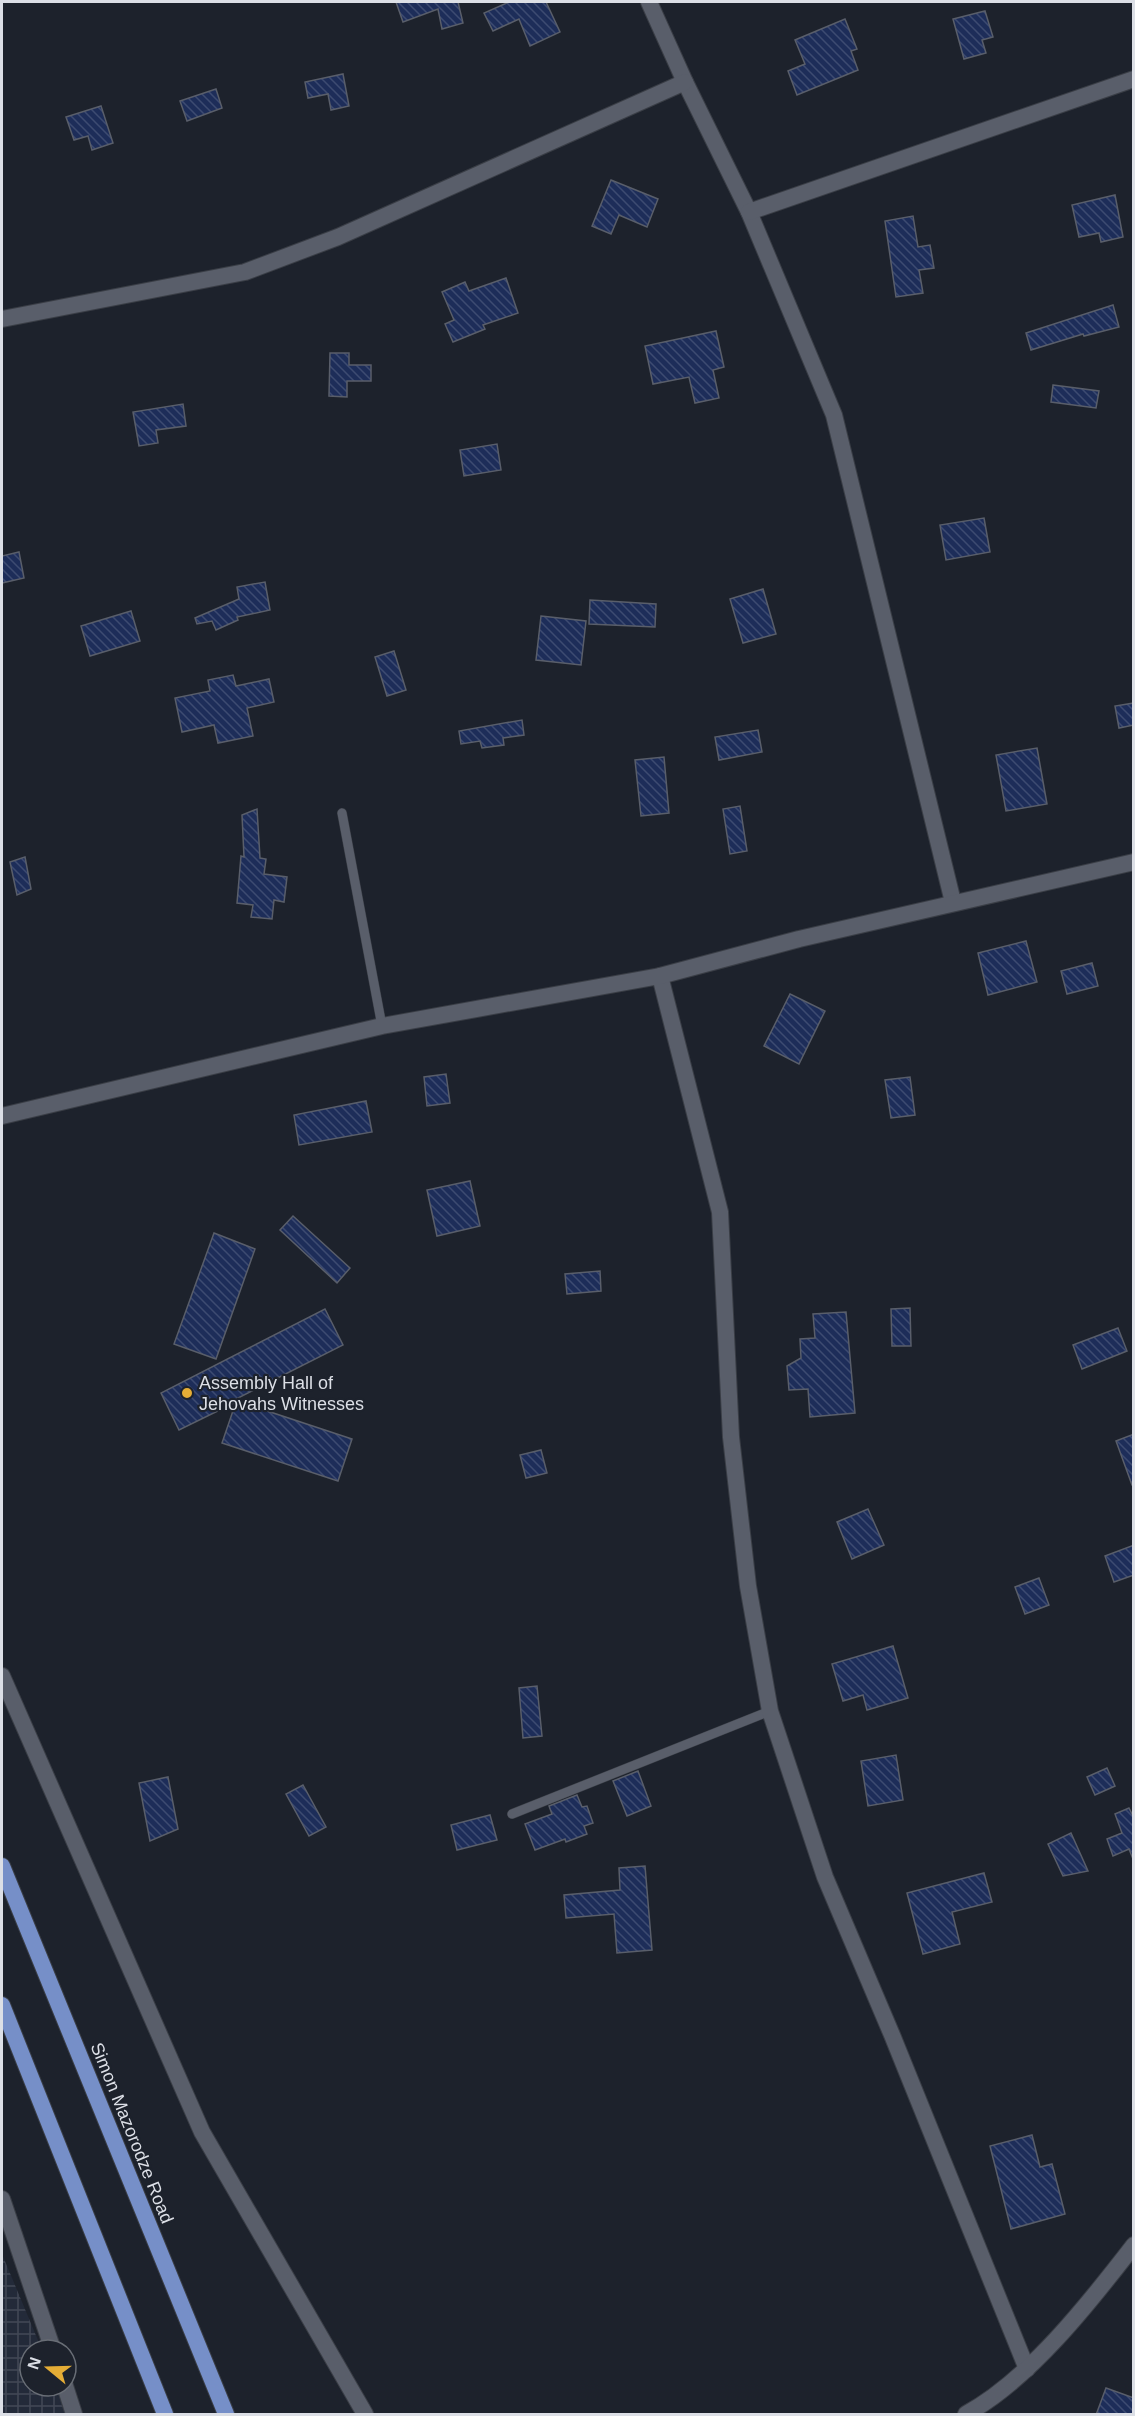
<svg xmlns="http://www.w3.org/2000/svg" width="1135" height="2416" font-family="Helvetica,sans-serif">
  <defs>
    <pattern id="industrial-grid" width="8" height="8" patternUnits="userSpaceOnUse" patternTransform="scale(1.5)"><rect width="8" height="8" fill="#232a39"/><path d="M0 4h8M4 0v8" fill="none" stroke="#424856"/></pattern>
    <pattern id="building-back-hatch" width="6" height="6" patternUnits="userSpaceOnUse" patternTransform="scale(1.5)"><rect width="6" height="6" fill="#1d2d59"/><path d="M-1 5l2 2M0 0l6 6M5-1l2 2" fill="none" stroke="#3d4b71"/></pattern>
  </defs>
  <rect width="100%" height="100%" fill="#1d222c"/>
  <!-- industrial -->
  <polygon fill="url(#industrial-grid)" points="2,2254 42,2350 30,2350 30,2386 58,2386 70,2414 2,2414"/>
  <!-- building -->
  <g fill="url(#building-back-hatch)" stroke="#595e6a" stroke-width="1.5">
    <polygon points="396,2 458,2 463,23 442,29 438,9 403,22"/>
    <polygon points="509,2 546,2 560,32 530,46 519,19 493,31 484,13"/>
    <polygon points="985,11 993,37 982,40 986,53 964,59 953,19"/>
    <polygon points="845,19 857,49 851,51 858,70 797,95 788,71 805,64 795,40"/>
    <polygon points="343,74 349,106 331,110 328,94 308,98 305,82"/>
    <polygon points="216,89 222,108 187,121 180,101"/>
    <polygon points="101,106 113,143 92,150 88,136 74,140 66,117"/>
    <polygon points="611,180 658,199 647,227 619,215 611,234 592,226"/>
    <polygon points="1115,195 1123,237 1101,242 1099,233 1079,237 1072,205"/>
    <polygon points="913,216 918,247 930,245 934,268 919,270 923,293 896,297 885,221"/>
    <polygon points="506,278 518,313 483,325 485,329 453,342 445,324 454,320 442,292 465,282 469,291"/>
    <polygon points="1113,305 1119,327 1084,336 1083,334 1031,350 1026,333"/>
    <polygon points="716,331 724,367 713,370 719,398 695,403 689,377 653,384 645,346"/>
    <polygon points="330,353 349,353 349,365 371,365 371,381 347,381 347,397 329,396"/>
    <polygon points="1053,385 1099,391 1096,408 1051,402"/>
    <polygon points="183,404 186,426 156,430 158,443 139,446 133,412"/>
    <polygon points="497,444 501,470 464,476 460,450"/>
    <polygon points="984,518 990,552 946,560 940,525"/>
    <polygon points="19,552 24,578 2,583 2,556"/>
    <polygon points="265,582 270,610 237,617 238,620 216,630 212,621 197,624 195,618 239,599 237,587"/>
    <polygon points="763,589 776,634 743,643 730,599"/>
    <polygon points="590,600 656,604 655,627 589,624"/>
    <polygon points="131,611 140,641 90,656 81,626"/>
    <polygon points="541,616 586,621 581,665 536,660"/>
    <polygon points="394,651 406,690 387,696 375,657"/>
    <polygon points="233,675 236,686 269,679 274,702 247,708 253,736 218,743 214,725 182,732 175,698 210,691 208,680"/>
    <polygon points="1134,703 1134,725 1119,728 1115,706"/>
    <polygon points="522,720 524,735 503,738 504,745 482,748 480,741 461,744 459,731"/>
    <polygon points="758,730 762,752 719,760 715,737"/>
    <polygon points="1037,748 1047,804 1006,811 996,755"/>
    <polygon points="664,757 669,813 641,816 635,760"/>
    <polygon points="740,806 747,851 730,854 723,809"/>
    <polygon points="257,809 260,858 266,859 264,874 287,877 284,902 274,900 272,919 251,917 253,905 237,903 241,856 244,857 242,815"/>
    <polygon points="25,857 31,889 17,895 10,862"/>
    <polygon points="1026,941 1037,982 988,995 978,953"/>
    <polygon points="1092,963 1098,986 1067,994 1061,971"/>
    <polygon points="790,994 825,1011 799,1064 764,1046"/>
    <polygon points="446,1074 450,1103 427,1106 424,1077"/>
    <polygon points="910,1077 915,1115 891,1118 885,1080"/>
    <polygon points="366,1101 372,1132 299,1145 294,1115"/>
    <polygon points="470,1181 480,1226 437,1236 427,1190"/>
    <polygon points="293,1216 350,1268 337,1283 280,1230"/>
    <polygon points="214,1233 255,1249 216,1359 174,1344"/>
    <polygon points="600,1271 601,1291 567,1294 565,1274"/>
    <polygon points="910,1308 911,1346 892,1346 891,1309"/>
    <polygon points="325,1309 343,1345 234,1400 352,1439 338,1481 222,1443 236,1402 179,1430 161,1393"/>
    <polygon points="846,1312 855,1413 810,1417 808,1389 789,1390 787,1366 801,1358 800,1339 815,1338 813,1314"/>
    <polygon points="1118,1328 1127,1351 1082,1369 1073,1345"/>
    <polygon points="1134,1434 1134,1485 1132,1485 1116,1441"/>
    <polygon points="541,1450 547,1473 526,1478 520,1455"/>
    <polygon points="868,1509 884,1545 852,1559 837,1522"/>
    <polygon points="1134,1545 1134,1575 1114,1582 1105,1556"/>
    <polygon points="1039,1578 1049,1605 1025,1614 1015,1587"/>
    <polygon points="893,1646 908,1698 867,1710 863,1695 843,1701 832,1664"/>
    <polygon points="537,1686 542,1736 523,1738 519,1688"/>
    <polygon points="896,1755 903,1800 868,1806 861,1761"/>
    <polygon points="1107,1768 1115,1786 1095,1795 1087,1777"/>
    <polygon points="638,1771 651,1806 627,1816 613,1781"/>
    <polygon points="168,1777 178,1829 150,1841 139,1783"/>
    <polygon points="303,1785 326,1827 309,1836 286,1794"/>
    <polygon points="577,1795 582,1807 587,1806 593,1823 584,1826 587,1834 566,1842 565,1839 535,1850 525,1824 552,1814 549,1806"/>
    <polygon points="1129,1808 1134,1818 1133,1859 1129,1849 1113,1856 1107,1839 1122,1833 1115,1814"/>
    <polygon points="490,1815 497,1840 457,1850 451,1825"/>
    <polygon points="1071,1833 1088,1871 1063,1876 1048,1844"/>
    <polygon points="645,1866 652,1950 617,1953 614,1914 566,1918 564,1895 620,1890 619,1868"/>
    <polygon points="984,1873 992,1902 952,1912 960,1944 923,1954 907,1893"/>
    <polygon points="1032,2135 1040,2167 1052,2164 1065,2214 1011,2229 990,2146"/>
    <polygon points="1106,2388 1134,2398 1134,2415 1096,2415"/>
  </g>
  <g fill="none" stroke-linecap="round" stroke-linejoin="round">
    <defs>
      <g id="service">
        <polyline points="342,813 382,1026"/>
        <polyline points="512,1814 770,1711"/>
      </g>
      <g id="minor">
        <polyline points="649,2 685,82 749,212 834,415 953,902"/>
        <polyline points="749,212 1134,79"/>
        <polyline points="2,319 245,272 338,237 685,82"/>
        <polyline points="660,976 720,1212 731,1437 748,1586 770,1711 825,1877 892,2035 1027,2369"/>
        <polyline points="2,1116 382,1026 660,976 799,939 1134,862"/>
        <polyline points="2,1676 202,2132 365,2414"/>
        <polyline points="2,2199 53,2350"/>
        <polyline points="65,2386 74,2414"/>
        <path d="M966,2414C1029,2380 1090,2302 1134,2245"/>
      </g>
      <g id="trunk">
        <polyline points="2,1866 226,2414"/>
        <polyline points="2,2005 165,2414"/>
      </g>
    </defs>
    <!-- service casing -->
    <use href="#service" stroke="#3a3e46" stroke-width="10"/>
    <!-- minor casing -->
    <use href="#minor" stroke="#3a3e46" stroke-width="18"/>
    <!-- trunk casing -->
    <use href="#trunk" stroke="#3a3e46" stroke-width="18"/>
    <!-- service -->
    <use href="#service" stroke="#595e6a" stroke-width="9"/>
    <!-- minor -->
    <use href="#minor" stroke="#595e6a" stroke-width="16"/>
    <!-- trunk -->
    <use href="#trunk" stroke="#768fc8" stroke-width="16"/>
  </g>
  <!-- markers -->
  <circle fill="#e5ad36" stroke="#1d222c" stroke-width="2" cx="187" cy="1393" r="6"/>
  <g text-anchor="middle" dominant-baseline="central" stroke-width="4.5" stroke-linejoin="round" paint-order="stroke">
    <!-- poi labels -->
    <g font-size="18" fill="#dcdfe6" stroke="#1d222c" text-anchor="start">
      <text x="199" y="1383">Assembly Hall of<tspan x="199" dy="21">Jehovahs Witnesses</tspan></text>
    </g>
    <!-- street labels -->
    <g font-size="18" fill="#dcdfe6" stroke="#1d222c">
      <text transform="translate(132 2133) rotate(68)">Simon Mazorodze Road</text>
    </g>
  </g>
  <!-- border -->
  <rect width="1135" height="2416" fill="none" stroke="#dcdfe6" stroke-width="6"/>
  <!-- north arrow -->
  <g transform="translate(48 2368) rotate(289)"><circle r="28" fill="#1d222c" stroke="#696e76" stroke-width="1.5"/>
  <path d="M0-4.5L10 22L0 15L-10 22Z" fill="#e5ad36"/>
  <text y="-9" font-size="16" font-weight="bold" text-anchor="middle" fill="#dcdfe6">N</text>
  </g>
</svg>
